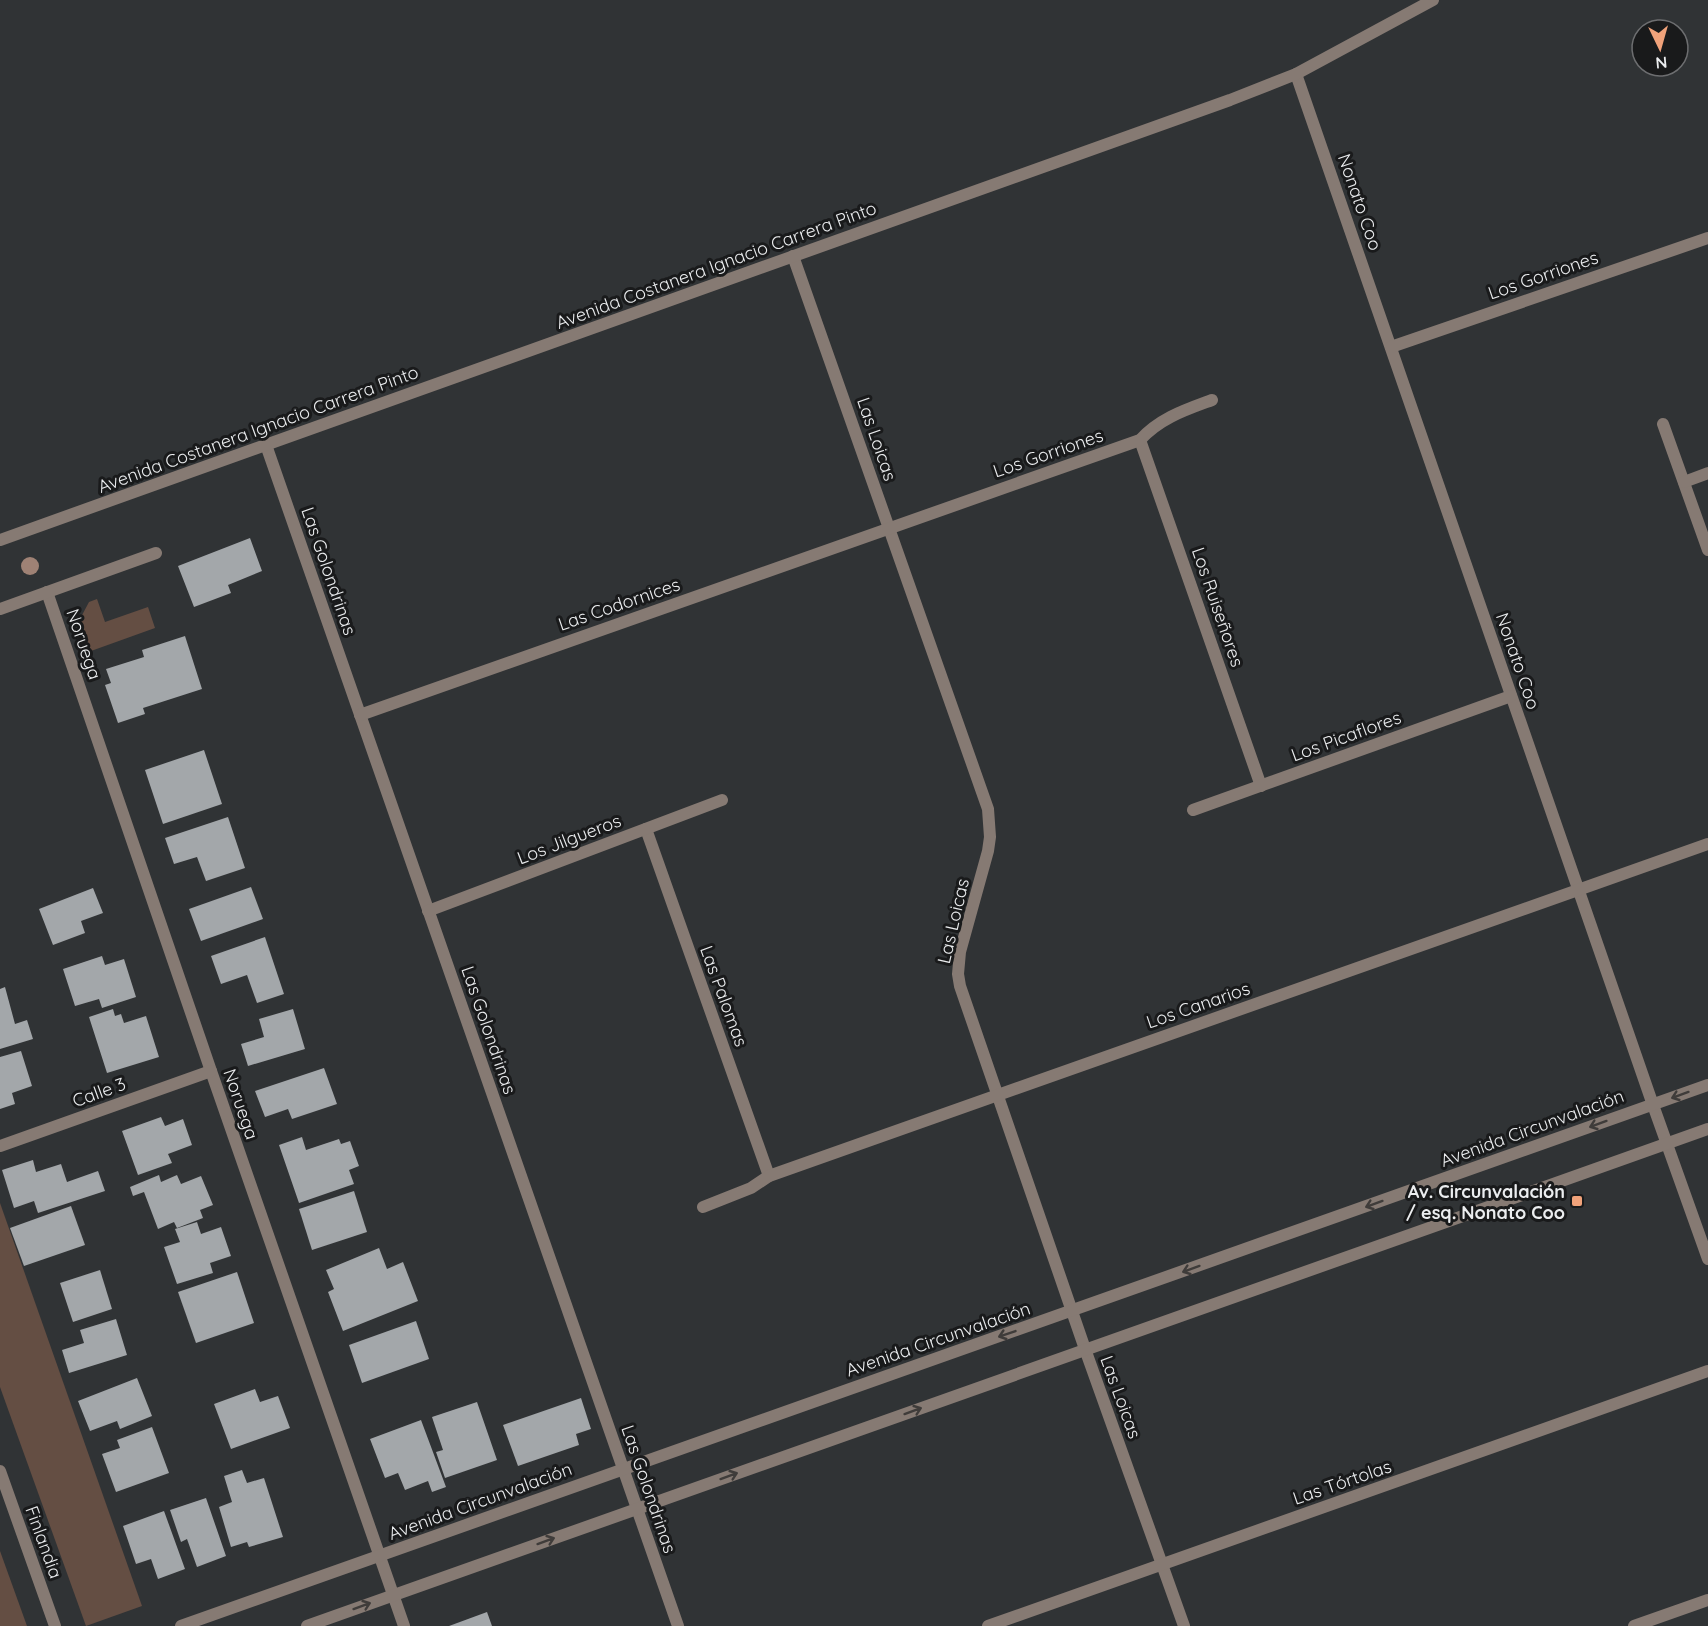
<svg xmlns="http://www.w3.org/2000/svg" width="1708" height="1626" font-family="Quicksand,sans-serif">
  <rect width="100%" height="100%" fill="#303335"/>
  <!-- green -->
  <g fill="#644e43">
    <polygon points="97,599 105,622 148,607 155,628 91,651 80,619 89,602"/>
    <polygon points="0,1203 142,1606 86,1626 0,1387"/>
    <polygon points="0,1551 27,1626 0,1626"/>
  </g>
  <!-- building -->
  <g fill="#a3a7aa">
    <polygon points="250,538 262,571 228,585 231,593 194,607 178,566"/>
    <polygon points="185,636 202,689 143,708 145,714 118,723 105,685 111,683 106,669 144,657 142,650"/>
    <polygon points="204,750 222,804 163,824 145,770"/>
    <polygon points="228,817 245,868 206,881 197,857 174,864 165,838"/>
    <polygon points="251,887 263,919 201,941 189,909"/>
    <polygon points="93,888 103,913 81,921 85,933 53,945 39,909"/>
    <polygon points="265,937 284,994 257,1003 247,975 221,984 211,956"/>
    <polygon points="102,956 105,965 124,959 136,997 102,1008 99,999 75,1006 63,969"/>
    <polygon points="5,987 15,1024 27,1020 33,1039 0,1049 0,989"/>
    <polygon points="113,1009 115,1016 121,1014 124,1023 146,1016 159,1057 107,1073 89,1017"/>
    <polygon points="293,1009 305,1049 248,1066 241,1044 264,1037 259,1019"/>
    <polygon points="21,1051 32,1086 12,1093 15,1104 0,1109 0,1057"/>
    <polygon points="324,1068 337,1104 292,1119 288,1109 265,1117 255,1091"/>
    <polygon points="161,1117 165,1126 183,1119 192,1145 168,1154 172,1163 138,1175 122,1131"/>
    <polygon points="302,1137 306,1150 339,1139 341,1144 350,1141 359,1166 349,1170 354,1184 299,1203 279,1145"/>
    <polygon points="33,1160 36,1172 61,1164 67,1182 98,1171 105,1191 38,1213 34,1201 14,1208 2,1170"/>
    <polygon points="159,1175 161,1182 177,1175 181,1184 201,1176 213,1205 200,1210 203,1218 177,1228 174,1222 158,1229 144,1192 133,1196 130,1187"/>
    <polygon points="354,1191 367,1232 312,1250 299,1209"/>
    <polygon points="71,1206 85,1245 24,1266 10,1228"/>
    <polygon points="197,1222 201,1234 221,1227 231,1256 210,1263 213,1273 177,1284 164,1247 180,1242 175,1229"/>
    <polygon points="379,1248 387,1269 403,1262 418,1301 343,1331 328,1292 334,1289 326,1270"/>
    <polygon points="100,1270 112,1309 73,1322 60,1283"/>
    <polygon points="237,1272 254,1323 196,1343 178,1292"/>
    <polygon points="116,1319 127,1355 69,1373 62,1350 84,1343 80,1330"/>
    <polygon points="416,1321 429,1359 362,1383 349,1345"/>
    <polygon points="137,1378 152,1416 120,1429 117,1421 90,1431 78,1401"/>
    <polygon points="255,1389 260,1402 278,1396 290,1428 231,1449 214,1404"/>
    <polygon points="581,1398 591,1429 576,1434 579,1445 518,1466 503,1425"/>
    <polygon points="477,1402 497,1460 445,1478 436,1452 443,1450 432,1417"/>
    <polygon points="421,1420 446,1487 432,1492 428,1481 405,1490 398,1473 385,1478 370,1439"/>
    <polygon points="152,1427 169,1473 116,1492 102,1454 120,1448 117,1440"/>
    <polygon points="242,1470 247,1483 264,1478 283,1537 249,1547 247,1542 231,1547 219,1507 232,1502 224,1476"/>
    <polygon points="206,1498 226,1556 197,1567 187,1539 181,1542 170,1510"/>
    <polygon points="164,1511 185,1569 158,1579 151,1559 136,1564 123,1526"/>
    <polygon points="487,1612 492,1626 449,1626"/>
  </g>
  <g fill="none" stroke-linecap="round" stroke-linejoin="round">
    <!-- minor -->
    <g stroke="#867a73" stroke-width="12">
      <polyline points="1296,74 1653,1105"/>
      <polyline points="793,256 988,809 990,837 988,851 960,952 958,974 960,986 1085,1349 1184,1626"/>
      <polyline points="1391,347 1708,238"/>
      <polyline points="1663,424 1708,550"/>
      <polyline points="1140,440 1261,786"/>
      <polyline points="266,445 678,1626"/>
      <polyline points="1684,482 1708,473"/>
      <polyline points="0,540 1230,100 1296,74 1433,0"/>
      <polyline points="47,592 211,1071 404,1626"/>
      <polyline points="0,609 156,553"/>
      <path d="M360,715L1140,440C1160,418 1185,410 1212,400"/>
      <polyline points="1193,810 1511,696"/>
      <polyline points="646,829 769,1176"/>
      <polyline points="428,911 722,800"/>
      <polyline points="0,1146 211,1071"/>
      <polyline points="703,1207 751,1188 769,1176 1708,844"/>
      <polyline points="0,1471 55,1626"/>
      <polyline points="988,1626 1708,1371"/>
      <polyline points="1634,1626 1708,1600"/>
    </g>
    <!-- tertiary -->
    <g stroke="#867a73" stroke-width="12">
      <polyline points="1653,1105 1708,1259"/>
      <polyline points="181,1626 1708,1085"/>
      <polyline points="307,1626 1708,1129"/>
    </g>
  </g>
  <!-- trees -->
  <circle fill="#9f8275" cx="30" cy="566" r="9"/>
  <!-- one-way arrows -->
  <defs><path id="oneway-shaft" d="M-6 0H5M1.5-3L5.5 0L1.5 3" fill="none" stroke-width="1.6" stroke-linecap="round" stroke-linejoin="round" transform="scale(1.5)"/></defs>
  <g stroke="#3f3c3a">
    <use href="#oneway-shaft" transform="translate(1680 1095) rotate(160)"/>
    <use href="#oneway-shaft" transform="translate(1598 1124) rotate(160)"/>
    <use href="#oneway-shaft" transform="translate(1374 1204) rotate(160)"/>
    <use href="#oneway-shaft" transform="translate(1191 1269) rotate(160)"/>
    <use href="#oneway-shaft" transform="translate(1007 1334) rotate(161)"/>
    <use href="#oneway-shaft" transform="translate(913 1411) rotate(-20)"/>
    <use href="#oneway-shaft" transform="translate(729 1476) rotate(-20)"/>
    <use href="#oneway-shaft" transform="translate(546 1541) rotate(-20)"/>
    <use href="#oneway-shaft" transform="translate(362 1606) rotate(-20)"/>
  </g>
  <!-- markers -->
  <rect fill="#f0a27a" stroke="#191a1b" stroke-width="2" x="1571" y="1195" width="12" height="12" rx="3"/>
  <g text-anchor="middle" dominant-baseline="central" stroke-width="6" stroke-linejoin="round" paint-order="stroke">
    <!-- street labels -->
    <g font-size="18" fill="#ebedef" stroke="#191a1b">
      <text transform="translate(1360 202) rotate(71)">Nonato Coo</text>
      <text transform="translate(716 265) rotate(-20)">Avenida Costanera Ignacio Carrera Pinto</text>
      <text transform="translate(1543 275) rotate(-19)">Los Gorriones</text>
      <text transform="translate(258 429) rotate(-20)">Avenida Costanera Ignacio Carrera Pinto</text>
      <text transform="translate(877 439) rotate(71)">Las Loicas</text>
      <text transform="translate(1048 453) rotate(-19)">Los Gorriones</text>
      <text transform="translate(329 571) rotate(71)">Las Golondrinas</text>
      <text transform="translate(619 604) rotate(-19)">Las Codornices</text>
      <text transform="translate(1218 607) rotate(71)">Los Ruiseñores</text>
      <text transform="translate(84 644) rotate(71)">Noruega</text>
      <text transform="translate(1518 661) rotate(71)">Nonato Coo</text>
      <text transform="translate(1346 736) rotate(-20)">Los Picaflores</text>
      <text transform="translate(569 839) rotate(-21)">Los Jilgueros</text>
      <text transform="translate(953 921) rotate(-77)">Las Loicas</text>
      <text transform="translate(724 996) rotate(70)">Las Palomas</text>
      <text transform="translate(1198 1005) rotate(-19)">Los Canarios</text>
      <text transform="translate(489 1030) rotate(71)">Las Golondrinas</text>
      <text transform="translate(99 1092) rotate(-20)">Calle 3</text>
      <text transform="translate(241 1104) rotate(71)">Noruega</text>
      <text transform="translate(1532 1128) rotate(-20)">Avenida Circunvalación</text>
      <text transform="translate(938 1339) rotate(-19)">Avenida Circunvalación</text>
      <text transform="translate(1121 1397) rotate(70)">Las Loicas</text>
      <text transform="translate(1342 1482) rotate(-19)">Las Tórtolas</text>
      <text transform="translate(649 1489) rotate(71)">Las Golondrinas</text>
      <text transform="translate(480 1501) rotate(-20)">Avenida Circunvalación</text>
      <text transform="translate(44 1542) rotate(70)">Finlandia</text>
    </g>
    <!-- poi labels -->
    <g font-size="18" font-weight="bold" fill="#ebedef" stroke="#191a1b" text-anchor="end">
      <text x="1565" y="1191">Av. Circunvalación<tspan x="1565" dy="21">/ esq. Nonato Coo</tspan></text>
    </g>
  </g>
  <!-- north arrow -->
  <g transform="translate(1660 48) rotate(175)"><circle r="28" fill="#191a1b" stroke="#6d6e70" stroke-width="1.5"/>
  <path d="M0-4.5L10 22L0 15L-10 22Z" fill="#f0a27a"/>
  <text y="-9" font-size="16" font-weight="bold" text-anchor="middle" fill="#ebedef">N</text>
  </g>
</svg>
